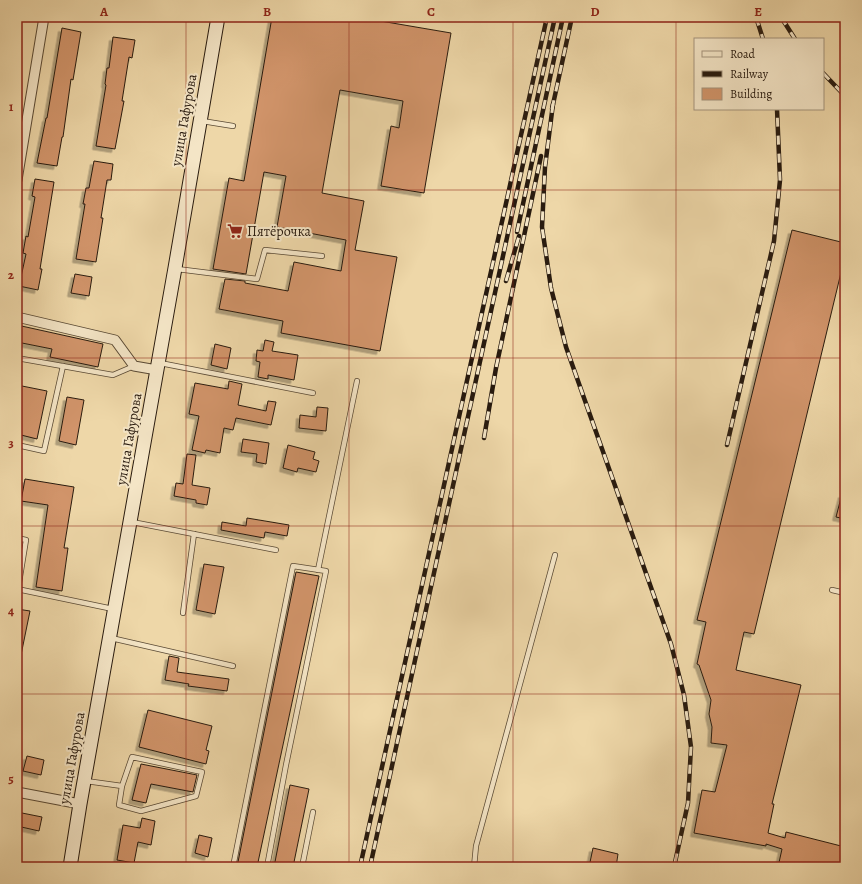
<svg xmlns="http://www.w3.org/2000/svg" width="862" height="884" font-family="Alegreya,serif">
  <defs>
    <filter id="shadow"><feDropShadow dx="-3.5" dy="3.5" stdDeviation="0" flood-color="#0004"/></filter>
  </defs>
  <rect width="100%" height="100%" fill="#eed7a8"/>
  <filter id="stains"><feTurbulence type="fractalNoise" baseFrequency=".005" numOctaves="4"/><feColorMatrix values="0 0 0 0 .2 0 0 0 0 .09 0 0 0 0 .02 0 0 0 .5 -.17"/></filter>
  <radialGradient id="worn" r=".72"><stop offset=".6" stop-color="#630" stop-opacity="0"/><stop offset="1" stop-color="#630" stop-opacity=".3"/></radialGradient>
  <!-- building -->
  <g fill="#d1946a" stroke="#291b0f" filter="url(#shadow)">
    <polygon points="272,17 357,17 451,33 424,193 381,186 391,126 399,128 403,101 340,90 322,193 364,201 355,250 397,257 380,351 281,333 283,321 219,309 225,279 245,281 245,283 288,291 294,262 341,271 346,240 277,227 286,176 264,172 246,274 213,269 229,178 244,181"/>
    <polygon points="62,28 81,32 73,80 71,79 63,137 62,137 57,166 37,163 46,118 47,118"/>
    <polygon points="113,37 135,40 132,58 129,57 122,101 124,101 115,149 96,146 106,85 105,84 107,68 109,68"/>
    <polygon points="94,161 113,164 111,180 107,180 101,218 103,218 96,262 76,259 85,204 83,204 86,188 89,188"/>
    <polygon points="35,179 54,182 40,269 42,269 38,290 19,286 26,254 23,253 26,236 28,237 35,197 32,196"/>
    <polygon points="792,230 845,243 845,256 754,634 744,632 736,670 801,685 772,804 774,804 768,833 785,838 786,832 845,847 845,867 778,867 782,849 766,844 766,846 694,833 702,790 715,792 727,745 711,743 712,727 709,714 711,700 699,665 697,664 706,622 697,620"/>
    <polygon points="75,274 92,277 89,296 71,293"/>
    <polygon points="17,325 103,344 98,367 50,357 52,349 17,342"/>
    <polygon points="265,340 274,342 272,351 298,355 294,380 268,375 268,379 258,377 260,362 256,361 257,350 263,351"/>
    <polygon points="215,344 231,348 227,369 211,365"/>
    <polygon points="229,381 242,384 238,405 266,411 268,401 276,402 271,425 236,418 233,430 224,428 220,453 206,450 205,453 192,450 199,416 189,414 195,383 228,389"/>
    <polygon points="17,385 47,391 37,439 17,434"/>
    <polygon points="67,397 84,400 76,445 59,441"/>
    <polygon points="317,407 328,408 326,431 299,428 300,415 316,417"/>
    <polygon points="243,439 269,443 266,464 256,462 257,454 241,452"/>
    <polygon points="288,445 315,452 313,459 319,461 316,472 298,468 297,472 283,468"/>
    <polygon points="187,454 196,455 192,485 210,488 207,505 196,503 196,500 174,496 176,483 183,484"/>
    <polygon points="25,479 74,487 64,548 68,548 62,591 36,587 48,505 21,501"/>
    <polygon points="842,494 845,495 845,519 836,517"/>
    <polygon points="247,518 289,525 287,536 265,532 264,538 221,530 222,522 246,526"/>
    <polygon points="204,564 224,567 215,614 196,610"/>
    <polygon points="296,572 319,576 257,867 237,867"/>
    <polygon points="17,609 30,611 21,655 17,655"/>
    <polygon points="169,656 179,658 177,672 229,679 227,691 188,686 189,684 165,680"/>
    <polygon points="148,710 212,726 206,750 209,751 206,764 139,747"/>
    <polygon points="27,756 44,760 41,775 23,771"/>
    <polygon points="141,764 197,775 193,792 151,784 146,803 132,800"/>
    <polygon points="290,785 309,789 293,867 274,867"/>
    <polygon points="17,812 42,817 39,831 17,826"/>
    <polygon points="142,818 155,821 151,845 138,842 134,863 117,860 123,825 140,828"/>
    <polygon points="199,835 212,838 208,857 195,853"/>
    <polygon points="593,848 618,854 616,867 589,867"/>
  </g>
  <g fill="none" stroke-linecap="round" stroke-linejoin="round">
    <defs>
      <g id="lane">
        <polyline points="202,121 233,126"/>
        <polyline points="177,269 257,279 265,250 322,256"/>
        <polyline points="17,358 113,375 134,366"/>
        <polyline points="160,363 313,393"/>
        <polyline points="17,445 44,451 63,366"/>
        <polyline points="132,522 276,550"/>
        <polyline points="17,538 26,540 18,589"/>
        <polyline points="318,570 357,381"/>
        <polyline points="17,589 113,609"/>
        <polyline points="832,590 845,593"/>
        <polyline points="183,613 194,534"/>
        <polyline points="111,638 233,666"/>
        <polyline points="86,781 122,786 132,757 202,772 196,796 141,811 119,805 122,786"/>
        <polyline points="233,867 293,566 326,571 286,765 267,867"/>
        <polyline points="302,867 313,812"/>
        <polyline points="474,867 476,846 555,555"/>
      </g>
      <g id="street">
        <polyline points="17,180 44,17"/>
        <polyline points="17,317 115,340 134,366 157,370"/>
        <polyline points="17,792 80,804"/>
      </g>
      <polyline id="secondary" points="70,867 80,804 175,268 218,17"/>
    </defs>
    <!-- lane casing -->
    <use href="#lane" stroke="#5a4a35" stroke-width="6"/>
    <!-- street casing -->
    <use href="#street" stroke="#5a4a35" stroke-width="11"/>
    <!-- secondary casing -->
    <use href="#secondary" stroke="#291b0f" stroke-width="15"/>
    <!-- lane -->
    <use href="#lane" stroke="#f4e5c6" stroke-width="4.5"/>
    <!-- street -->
    <use href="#street" stroke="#f4e5c6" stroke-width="9"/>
    <!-- secondary -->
    <use href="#secondary" stroke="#f4e5c6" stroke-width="13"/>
    <defs>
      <g id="rail">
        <polyline points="756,17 763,39"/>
        <polyline points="781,17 795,39"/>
        <polyline points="823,73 845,96"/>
        <polyline points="553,104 545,167 542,227 551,288 566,347 671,644 684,695 691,747 688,803 674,867"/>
        <polyline points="552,109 572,17"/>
        <polyline points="517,232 563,17"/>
        <polyline points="506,281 519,236"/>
        <polyline points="484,438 496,368 541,156"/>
        <polyline points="727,445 774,241 780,180 777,109"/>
        <polyline points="360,867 547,17"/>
        <polyline points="370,867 555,17"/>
      </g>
    </defs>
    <!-- rail casing -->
    <use href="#rail" stroke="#291b0f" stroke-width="4.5"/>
    <!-- rail -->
    <use href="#rail" stroke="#f4e5c6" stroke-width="3" stroke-dasharray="9" stroke-linecap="butt"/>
  </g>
  <!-- grid -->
  <path fill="none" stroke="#8f2418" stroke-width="1" stroke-opacity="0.55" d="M186,17V867M349,17V867M513,17V867M676,17V867M17,190H845M17,358H845M17,526H845M17,694H845"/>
  <!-- icons -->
  <defs>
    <symbol id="supermarket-bare" viewBox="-9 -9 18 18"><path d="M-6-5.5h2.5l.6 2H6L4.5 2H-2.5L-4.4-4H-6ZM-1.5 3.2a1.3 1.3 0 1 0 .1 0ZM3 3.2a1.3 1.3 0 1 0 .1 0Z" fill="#8f2418" stroke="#f4e5c6" stroke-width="2.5" paint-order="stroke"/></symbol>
  </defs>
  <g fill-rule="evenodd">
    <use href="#supermarket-bare" x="224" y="220" width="22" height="22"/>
  </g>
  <g text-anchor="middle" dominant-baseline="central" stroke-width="4" stroke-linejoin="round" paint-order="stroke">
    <!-- street labels -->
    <g font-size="14" fill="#291b0f" stroke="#f4e5c6">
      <text transform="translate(184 120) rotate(-80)">улица Гафурова</text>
      <text transform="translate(129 439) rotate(-80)">улица Гафурова</text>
      <text transform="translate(72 758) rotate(-80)">улица Гафурова</text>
    </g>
    <!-- poi labels -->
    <g font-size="14" fill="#291b0f" stroke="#f4e5c6" text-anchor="start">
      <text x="247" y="231">Пятёрочка</text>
    </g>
  </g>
  <!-- margin -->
  <rect width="862" height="884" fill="none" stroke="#eed7a8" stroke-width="44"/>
  <!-- legend -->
  <rect x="694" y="38" width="130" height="72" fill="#f4e5c6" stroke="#a3947d"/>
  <rect x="702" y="51" width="20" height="6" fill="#f4e5c6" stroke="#a3947d"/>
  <text x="730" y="58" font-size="12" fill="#291b0f">Road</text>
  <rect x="702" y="71" width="20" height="6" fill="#291b0f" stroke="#a3947d"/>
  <text x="730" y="78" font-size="12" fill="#291b0f">Railway</text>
  <rect x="702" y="88" width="20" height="12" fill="#d1946a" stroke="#a3947d"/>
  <text x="730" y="98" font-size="12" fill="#291b0f">Building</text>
  <rect x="22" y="22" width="818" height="840" fill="none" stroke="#8f2418" stroke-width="1.5"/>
  <g font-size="13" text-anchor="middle" font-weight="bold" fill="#8f2418">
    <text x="104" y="16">A</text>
    <text x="267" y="16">B</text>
    <text x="431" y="16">C</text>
    <text x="595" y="16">D</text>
    <text x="758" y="16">E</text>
    <text x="11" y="111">1</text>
    <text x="11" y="279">2</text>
    <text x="11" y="447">3</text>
    <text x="11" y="615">4</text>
    <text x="11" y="783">5</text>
  </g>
  <rect width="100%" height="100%" filter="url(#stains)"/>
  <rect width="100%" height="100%" fill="url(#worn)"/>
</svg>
